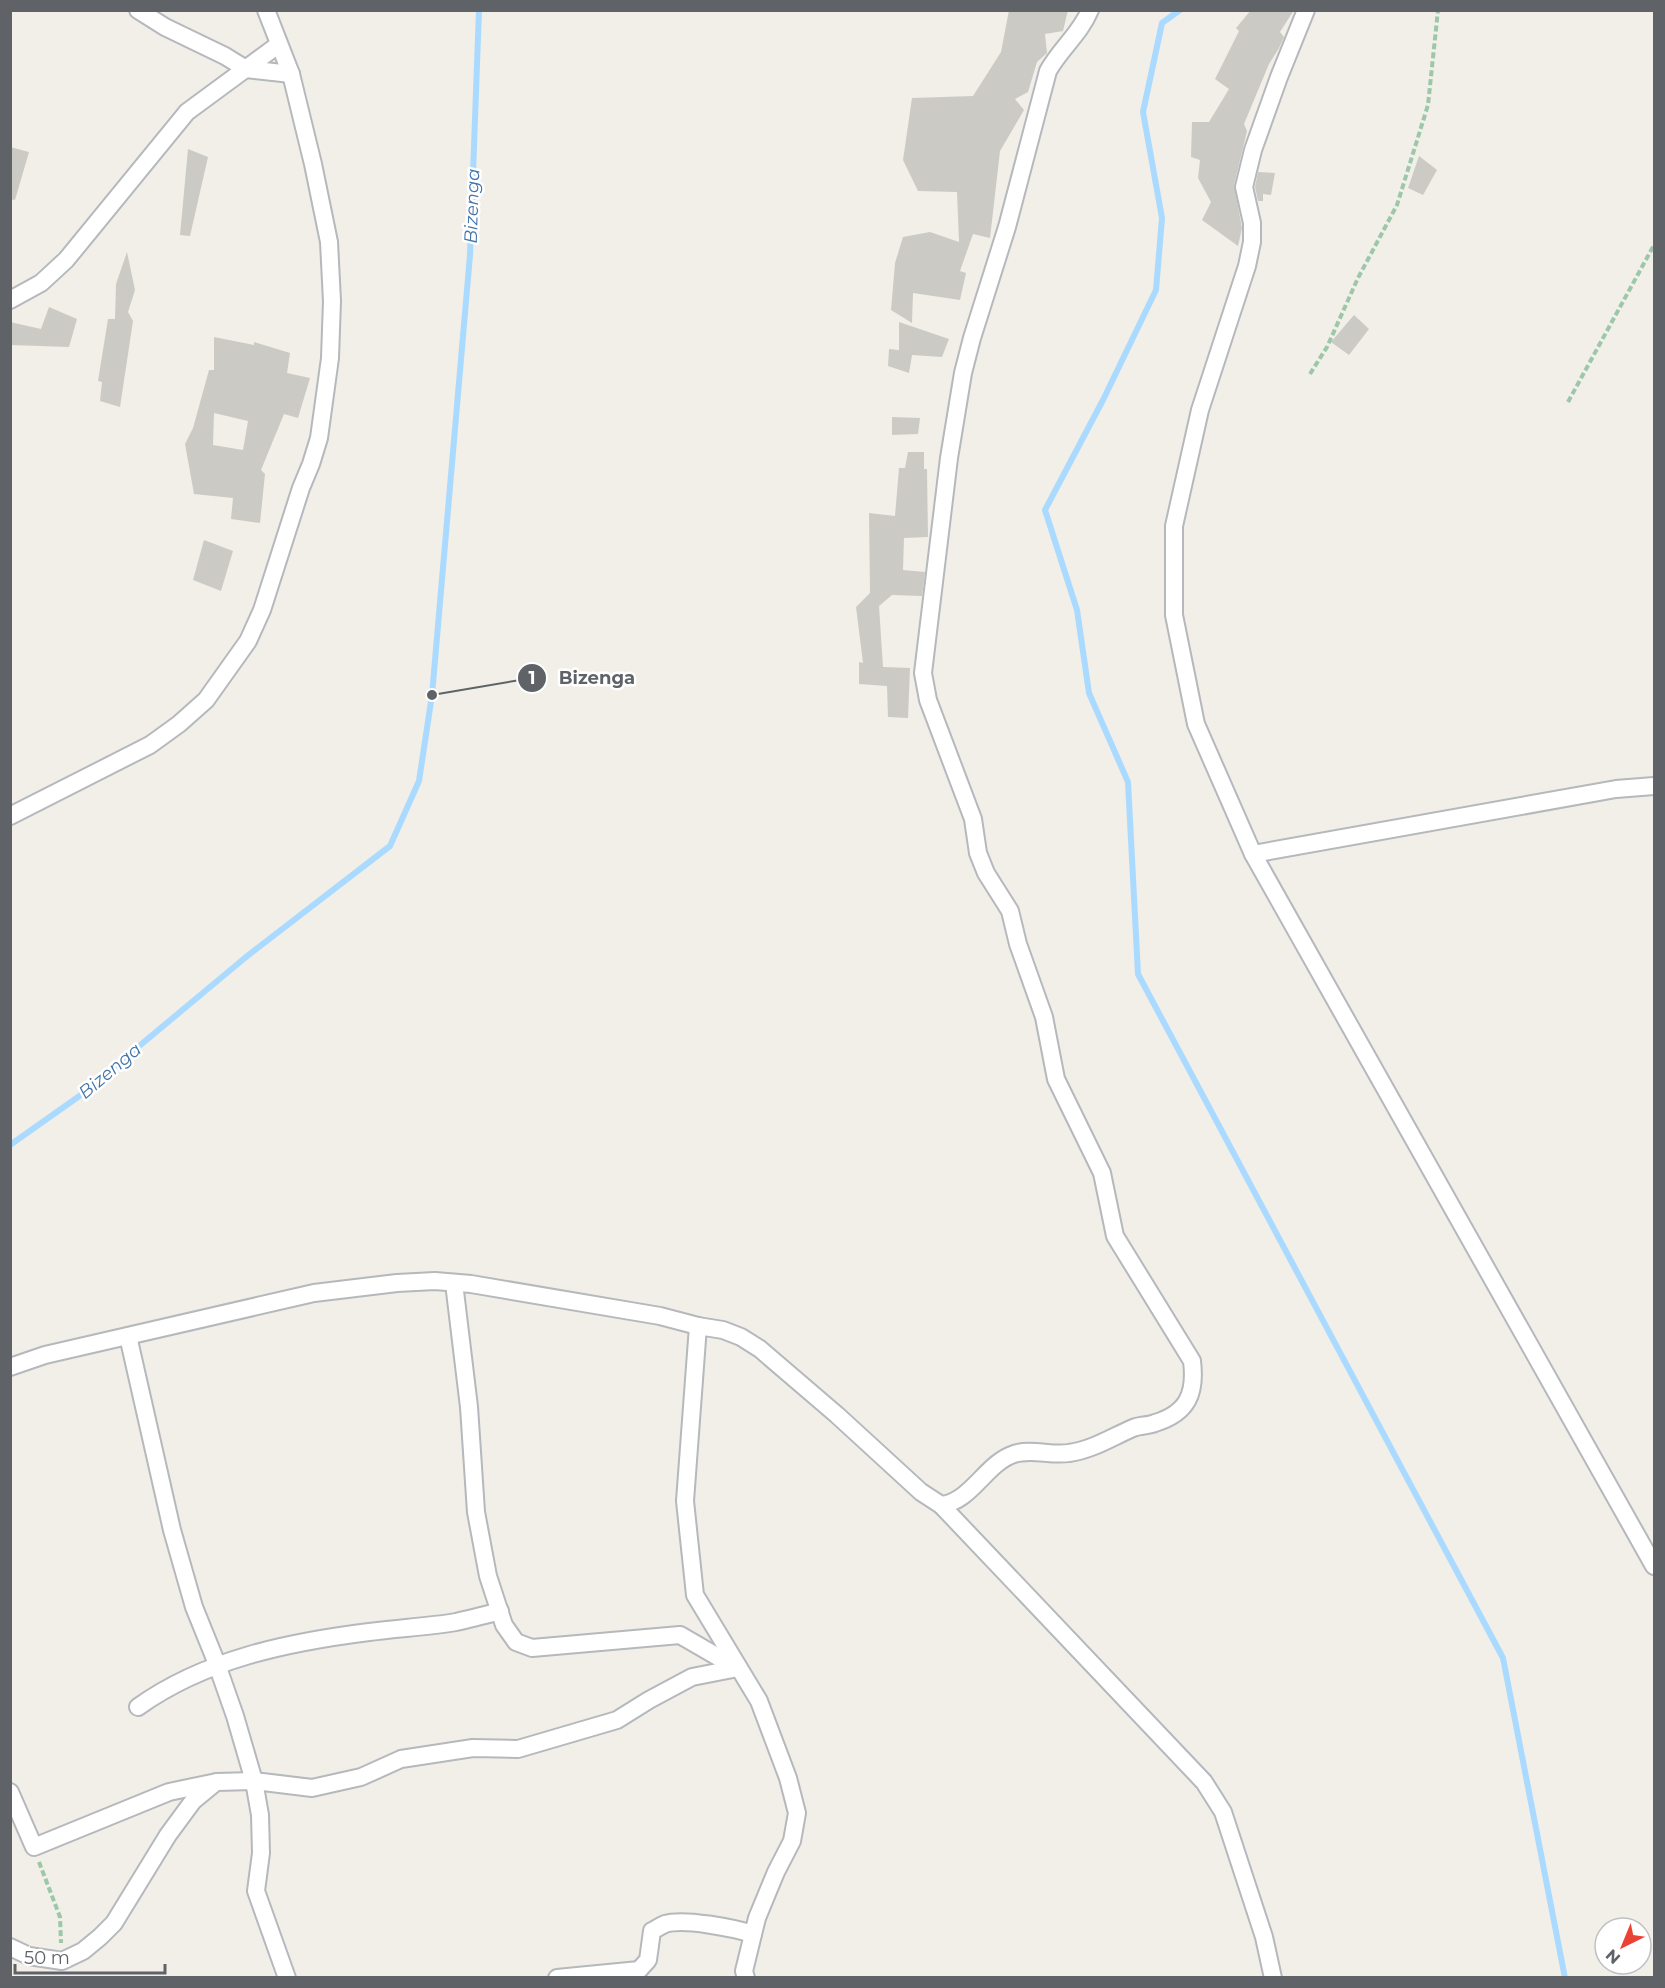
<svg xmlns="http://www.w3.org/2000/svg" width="1665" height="1988" font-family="Montserrat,sans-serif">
  <rect width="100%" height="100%" fill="#f1efe8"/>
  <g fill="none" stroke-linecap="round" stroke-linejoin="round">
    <!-- stream -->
    <g stroke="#aadaff" stroke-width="6">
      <polyline points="1180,10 1162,23 1143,112 1162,218 1156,290 1103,400 1045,510 1077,610 1089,693 1128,782 1138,974 1503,1658 1565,1978"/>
      <polyline points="10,1145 78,1097 246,957 390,846 419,781 432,695 470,255 479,10"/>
    </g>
  </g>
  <!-- building -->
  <g fill="#cccac5" fill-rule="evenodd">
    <polygon points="1009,10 1068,10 1063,31 1045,34 1047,53 1037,62 1028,92 1015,99 1024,110 1000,151 990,238 973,234 960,271 966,273 960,300 913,293 912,323 891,310 895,263 903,237 930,232 959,242 957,192 918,191 903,160 912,98 973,96 1001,52"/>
    <polygon points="1251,10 1294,10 1280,32 1284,37 1279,48 1269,64 1244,124 1247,131 1234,185 1242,228 1238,246 1202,220 1211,202 1198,178 1200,160 1191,157 1192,122 1209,122 1229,89 1215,79 1239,31 1236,28"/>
    <polygon points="10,147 29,152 15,200 10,199"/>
    <polygon points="188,149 208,157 190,236 180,235"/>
    <polygon points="1419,156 1437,170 1423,195 1408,188"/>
    <polygon points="1258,172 1275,173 1271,195 1263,194 1263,201 1258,201 1255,187"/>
    <polygon points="127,252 135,290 128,312 133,321 120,407 100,401 102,382 98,381 108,319 115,319 116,284"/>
    <polygon points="49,307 77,319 69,347 10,345 10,322 41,329"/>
    <polygon points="1354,315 1369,329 1349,355 1331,342"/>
    <polygon points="899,322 949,339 942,357 912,355 909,373 888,366 889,349 899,350"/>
    <path d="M214,337L254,345V342L290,353L287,373L310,378L298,418L284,414L261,470L265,474L260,523L231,519L233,498L194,494L185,444L193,428L209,370H214ZM214,413L248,421L243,450L213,445Z"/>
    <polygon points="892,417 920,418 918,434 892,435"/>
    <polygon points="908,452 924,452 924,469 927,469 928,537 904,538 903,570 925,572 922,596 892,595 879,606 883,667 910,668 908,718 888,717 887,686 859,684 859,662 863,663 856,607 870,593 869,513 895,516 899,468 905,468"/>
    <polygon points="204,540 233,551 221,591 193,580"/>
  </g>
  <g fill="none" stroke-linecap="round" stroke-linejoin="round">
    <defs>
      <g id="street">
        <polyline points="138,10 165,27 225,56 246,69 291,74"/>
        <polyline points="1306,10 1279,77 1253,150 1244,187 1252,223 1252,242 1247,266 1200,410 1174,526 1174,615 1196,724 1253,854 1654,1566"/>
        <polyline points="10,300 41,283 66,260 187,112 278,45"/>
        <polyline points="10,816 150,745 179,724 206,700 248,641 262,610 301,488 311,464 319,438 330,358 332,301 329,242 313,164 291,74 266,10"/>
        <polyline points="1253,854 1616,789 1654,786"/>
        <polyline points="454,1283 469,1407 476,1512 488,1576 504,1625 516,1642 532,1648 680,1635 737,1668"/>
        <polyline points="128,1336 172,1530 194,1607 215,1659 235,1716 254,1781 260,1815 261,1853 256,1891 287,1978"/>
        <polyline points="10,1367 45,1355 314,1293 397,1283 435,1281 471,1284 660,1316 698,1326"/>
        <polyline points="941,1505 1204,1782 1223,1812 1264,1937 1273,1978"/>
        <path d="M138,1707C205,1659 289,1642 369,1632C398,1628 427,1627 456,1622C470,1619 485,1615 500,1611"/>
        <polyline points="10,1792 34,1847 169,1792 212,1783"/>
        <polyline points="10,1947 29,1956 62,1961 83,1951 100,1937 114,1923 168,1835 193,1801 216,1782 254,1781 312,1788 361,1777 401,1759 473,1748 518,1749 617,1720 649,1700 692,1677 738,1668"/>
        <path d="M557,1978L639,1970L648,1960L652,1931C656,1929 660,1926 665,1924C684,1918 733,1928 753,1934"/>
        <path d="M746,1978L744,1971L757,1918L776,1872L792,1841L797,1813L788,1778L759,1701L695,1595L685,1501L698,1326L723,1330L741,1337L760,1349L837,1415L921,1492L941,1505C971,1502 986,1463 1014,1454C1031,1448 1051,1456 1069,1453C1092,1450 1112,1437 1133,1428C1140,1425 1148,1426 1155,1423C1188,1413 1196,1393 1192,1361L1115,1236L1102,1173L1056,1079L1044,1017L1018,944L1010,911L986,873L978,853L973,819L928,700L923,673L949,458L963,373L972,338L1007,227L1048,71C1060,49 1080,34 1090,10"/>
      </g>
    </defs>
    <!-- street casing -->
    <use href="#street" stroke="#b5b8bc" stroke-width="20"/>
    <!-- path -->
    <g stroke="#9cc7a9" stroke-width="4" stroke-dasharray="6 3" stroke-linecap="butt">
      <polyline points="1310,374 1327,347 1358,278 1397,205 1428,105 1438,10"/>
      <polyline points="1568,402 1654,245"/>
      <polyline points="39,1862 60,1917 61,1943"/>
    </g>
    <!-- street -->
    <use href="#street" stroke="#fff" stroke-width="16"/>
  </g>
  <g text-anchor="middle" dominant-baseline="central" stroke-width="5" stroke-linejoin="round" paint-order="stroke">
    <!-- water labels -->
    <g font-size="18" font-style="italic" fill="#4174aa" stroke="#fff">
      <text transform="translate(472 206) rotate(-88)">Bizenga</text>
      <text transform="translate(110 1071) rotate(-40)">Bizenga</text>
    </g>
  </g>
  <!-- callouts -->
  <path fill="none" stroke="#5f6368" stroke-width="2" d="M432 695L532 678"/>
  <g fill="#5f6368" stroke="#fff" stroke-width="2">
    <circle cx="432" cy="695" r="6"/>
    <circle cx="532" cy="678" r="15"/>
  </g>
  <g font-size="18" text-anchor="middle" font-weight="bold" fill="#fff">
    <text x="532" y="684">1</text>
  </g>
  <g font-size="18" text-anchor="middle" font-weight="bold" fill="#5f6368" stroke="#fff" stroke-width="5" stroke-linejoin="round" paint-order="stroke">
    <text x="597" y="684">Bizenga</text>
  </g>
  <!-- border -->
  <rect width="1665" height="1988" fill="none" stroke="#5f6368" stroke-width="24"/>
  <!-- north arrow -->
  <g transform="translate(1623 1946) rotate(223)"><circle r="28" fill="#ffffff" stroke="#bfc1c3" stroke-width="1.5"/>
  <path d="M0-4.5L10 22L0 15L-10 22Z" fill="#ea4335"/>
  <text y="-9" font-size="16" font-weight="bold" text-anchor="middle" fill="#5f6368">N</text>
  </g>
  <!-- scale -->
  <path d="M15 1964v9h150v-9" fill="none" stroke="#5f6368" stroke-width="3"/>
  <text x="24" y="1964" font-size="18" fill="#5f6368" stroke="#ffffff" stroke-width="4.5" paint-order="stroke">50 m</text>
</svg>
